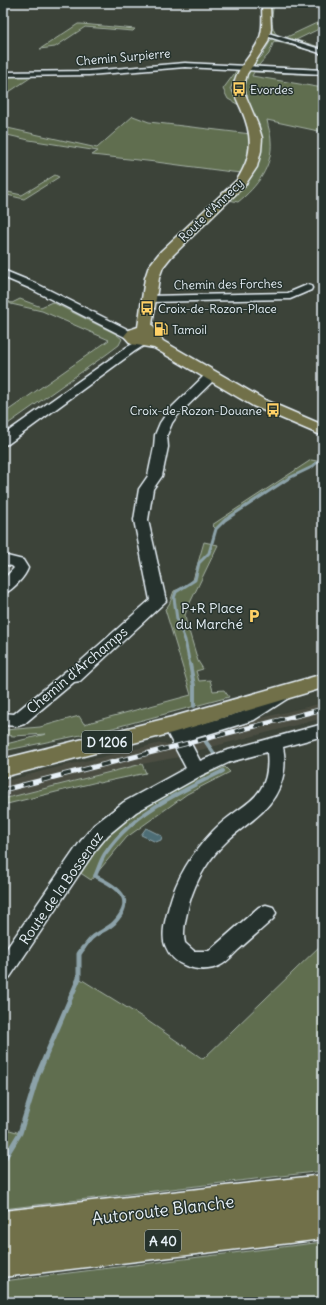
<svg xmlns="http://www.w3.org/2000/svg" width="326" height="1305" font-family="Delius,sans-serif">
  <rect width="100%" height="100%" fill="#3c4339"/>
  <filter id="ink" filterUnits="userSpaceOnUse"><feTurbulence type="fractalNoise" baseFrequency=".025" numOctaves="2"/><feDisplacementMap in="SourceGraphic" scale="8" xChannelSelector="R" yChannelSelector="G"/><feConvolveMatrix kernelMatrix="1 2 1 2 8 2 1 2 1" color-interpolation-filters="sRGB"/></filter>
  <g filter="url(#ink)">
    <!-- built -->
    <g fill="#4b4e42">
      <polygon points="323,703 323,718 196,751 192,746 192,738 241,723"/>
      <polygon points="161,743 172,745 179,757 142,764 3,799 3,782 47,770"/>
    </g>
    <!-- green -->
    <g fill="#606e50" stroke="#a4b0a4">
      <path d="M271,3L274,4C271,17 269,39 287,37L323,20V27L296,40L323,48V51L273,35L271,34L270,24Z"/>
      <polygon points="78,24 81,24 135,29 133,31 85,27 55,47 40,49"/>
      <polygon points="272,38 323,53 323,54 274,41 269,54 258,66 323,69 323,71 252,67 255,62 262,56"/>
      <polygon points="237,70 240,70 230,89 236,96 239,105 228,99 223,89"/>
      <path d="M248,70L323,72V75L254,72L252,76L323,88V132L267,120C268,127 271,134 271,141C273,166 257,187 238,202L229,200L239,190H242L244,188L242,187L250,179L256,168L246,97H248C242,87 244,80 248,70Z"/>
      <polygon points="3,74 36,74 3,96"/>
      <polygon points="133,116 149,122 251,134 248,158 242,173 232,172 156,162 101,156 92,155 98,151 29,140 3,134 3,127 97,148"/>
      <polygon points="55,175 59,177 24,199 3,194 3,191 22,195"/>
      <polygon points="3,299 12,303 20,299 41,307 52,302 116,334 122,339 119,345 107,354 5,426 3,426 3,414 109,340 42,311 11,304"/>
      <polygon points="311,460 317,461 312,467 289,478 225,520 216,529 212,525"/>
      <path d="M204,542L218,545L188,607L185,615L186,621L198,661L203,669L196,671L199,681L210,680L213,691L224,690L229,697L105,730L8,750L6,744L46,734L14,736L3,735V731L5,730L40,727L79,716L84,724L191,695L165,609C171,604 171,598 174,591L184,587L193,580Z"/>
      <polygon points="142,764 146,773 99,783 97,782 3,805 3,799"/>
      <path d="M225,767L230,772L187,794L127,837L91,880L79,872C88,861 95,848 105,838C135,807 185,782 225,767Z"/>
      <polygon points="323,943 323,1171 3,1209 3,1128 20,1133 38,1074 79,978 142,1017 203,1059"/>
      <polygon points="323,1242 323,1302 3,1302 3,1281"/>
    </g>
    <!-- water -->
    <polygon fill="#4e6d74" stroke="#8ca2a9" points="146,828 162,836 161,840 156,842 141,835"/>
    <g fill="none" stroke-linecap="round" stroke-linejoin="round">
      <!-- stream-far2 -->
      <polyline stroke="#8ca2a9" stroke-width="3" points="190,665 185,640 177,619 174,598 176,592 195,580 199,563 209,553 216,529 225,520 289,478 312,467 323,457"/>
      <!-- stream-far1 -->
      <g stroke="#8ca2a9" stroke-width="4">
        <polyline points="190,664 194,686 194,706"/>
        <polyline points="206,742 215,755"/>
        <path d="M83,949C86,945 89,940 93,937C99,932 108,929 114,923C137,899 118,887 95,876C99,868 101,858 107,851C134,812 182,791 223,771"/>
      </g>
      <!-- stream -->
      <polyline stroke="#8ca2a9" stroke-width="5" points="3,1161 20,1133 38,1074 79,978 79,954 83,948"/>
      <defs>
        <g id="minor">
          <polygon points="265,32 323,50 323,54 263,35 263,33"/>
          <polygon points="185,63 323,70 323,74 185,67 89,75 3,76 3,72 89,71"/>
          <polygon points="3,270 37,284 125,328 137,336 135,338 127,338 29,288 3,277"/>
          <polygon points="307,285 311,286 312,288 311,290 290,299 149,302 144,299 149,296 288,293"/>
          <polygon points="145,338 149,339 151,341 135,351 8,444 3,445 3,435 127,347"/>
          <polygon points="211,372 215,373 217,376 215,379 177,416 172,423 167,435 168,447 162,476 153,489 148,520 166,601 80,681 74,682 24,724 18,726 3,725 3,713 14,714 66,671 72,669 150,600 134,520 139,489 148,476 154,447 155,435 160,423 169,410 207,373"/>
          <path d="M3,555L23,560L28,568C25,577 12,591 3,594V580L14,568L12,566L3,564Z"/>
          <path d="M284,687L290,689L292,693L290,697L254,720L189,740L200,761L225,751L323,724V736L283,747C289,776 277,801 254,819C246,826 236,832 228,840C209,858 196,879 189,904C186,917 182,931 185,943L194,951H209L259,907L266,905L273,907L276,913L273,919C261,930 249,940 237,951C232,956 227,962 221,965C210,971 197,970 186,966C175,962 169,955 165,945C161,933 166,918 169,906C177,877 192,853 213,831C240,802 272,802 267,752L230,762L202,775L136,812L108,835L94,852L10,977L3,980V954L80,842L94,825L124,802L186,768L163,725L166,721L172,719L178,721L183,729L242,712L278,689Z"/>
        </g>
        <g id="major">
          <path d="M262,3H270L271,29L268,42L247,74L244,86L245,94L258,125L262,138L261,151L257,167L245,185L171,257L163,267L159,278L152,325L163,341L265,400L323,425V436L253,406L154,348L131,344L124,336L129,330L138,327L145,278L149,266L161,251L237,180C253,155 253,137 242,111C239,103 234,96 234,88C234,70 251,57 258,42C264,31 262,16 262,3Z"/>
          <polygon points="323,674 323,688 172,733 3,777 3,759 172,717"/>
        </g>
        <polygon id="highway" points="323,1175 323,1239 3,1277 3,1211"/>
      </defs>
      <!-- minor casing -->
      <use href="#minor" stroke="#e8f1f8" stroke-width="3"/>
      <!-- major casing -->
      <use href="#major" stroke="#e8f1f8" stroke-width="3"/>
      <!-- highway casing -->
      <use href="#highway" stroke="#e8f1f8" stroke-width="3"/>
      <!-- minor -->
      <use href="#minor" fill="#26332d" fill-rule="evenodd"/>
      <!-- major -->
      <use href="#major" fill="#71704a" fill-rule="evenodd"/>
      <!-- highway -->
      <use href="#highway" fill="#71704a" fill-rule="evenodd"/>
      <defs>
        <polyline id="rail" points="3,790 323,709"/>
      </defs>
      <!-- rail casing -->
      <use href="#rail" stroke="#e8f1f8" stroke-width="5"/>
      <!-- rail -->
      <use href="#rail" stroke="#26332d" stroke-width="3.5" stroke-dasharray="10" stroke-linecap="butt"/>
    </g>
  </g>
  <!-- icons -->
  <defs>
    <symbol id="bus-bare" viewBox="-9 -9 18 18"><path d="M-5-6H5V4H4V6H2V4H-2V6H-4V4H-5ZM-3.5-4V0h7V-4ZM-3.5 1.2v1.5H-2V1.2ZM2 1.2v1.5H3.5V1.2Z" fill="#ffd166" stroke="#26332d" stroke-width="2.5" paint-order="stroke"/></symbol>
    <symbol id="fuel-bare" viewBox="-9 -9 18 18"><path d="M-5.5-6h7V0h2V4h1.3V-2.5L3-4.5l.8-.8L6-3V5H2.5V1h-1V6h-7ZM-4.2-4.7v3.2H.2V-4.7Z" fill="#ffd166" stroke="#26332d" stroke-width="2.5" paint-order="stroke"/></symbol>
    <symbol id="parking-bare" viewBox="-9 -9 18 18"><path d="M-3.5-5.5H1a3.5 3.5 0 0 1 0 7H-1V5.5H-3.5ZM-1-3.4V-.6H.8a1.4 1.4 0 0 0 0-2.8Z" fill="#ffd166" stroke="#26332d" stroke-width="2.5" paint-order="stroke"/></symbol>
  </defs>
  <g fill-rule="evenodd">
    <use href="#bus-bare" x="229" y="79" width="20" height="20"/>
    <use href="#bus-bare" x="137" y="298" width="20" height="20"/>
    <use href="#fuel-bare" x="151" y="319" width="20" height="20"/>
    <use href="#bus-bare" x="263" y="400" width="20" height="20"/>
    <use href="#parking-bare" x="244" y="606" width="20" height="20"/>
  </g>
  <g text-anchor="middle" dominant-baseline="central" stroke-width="3" stroke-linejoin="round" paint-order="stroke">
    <!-- far-street labels -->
    <g font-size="12" fill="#e8f1f8" stroke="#26332d">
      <text transform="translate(123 57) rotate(-5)">Chemin Surpierre</text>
      <text transform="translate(211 210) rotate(-44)">Route d'Annecy</text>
      <text transform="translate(228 284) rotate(-1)">Chemin des Forches</text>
    </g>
    <!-- far-poi labels -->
    <g font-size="12" fill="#e8f1f8" stroke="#26332d" text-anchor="start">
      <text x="250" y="89">Evordes</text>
      <text x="158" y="308">Croix-de-Rozon-Place</text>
      <text x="172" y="329">Tamoil</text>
      <text x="262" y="410" text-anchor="end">Croix-de-Rozon-Douane</text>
    </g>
    <!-- shield labels -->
    <g fill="#26332d" stroke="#aeb8bb" stroke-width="1">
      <rect x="82" y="731" width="50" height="22" rx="3"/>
      <rect x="145" y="1230" width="36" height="22" rx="3"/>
    </g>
    <g font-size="13" font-weight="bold" fill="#e8f1f8">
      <text x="107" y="742">D 1206</text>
      <text x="163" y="1241">A 40</text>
    </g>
    <!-- poi labels -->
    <g font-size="14" fill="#e8f1f8" stroke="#26332d" text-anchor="end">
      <text x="243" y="608">P+R Place<tspan x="243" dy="16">du Marché</tspan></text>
    </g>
    <!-- street labels -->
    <g font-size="14" fill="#e8f1f8" stroke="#26332d">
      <text transform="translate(77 670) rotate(-40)">Chemin d'Archamps</text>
      <text transform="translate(61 888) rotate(-55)">Route de la Bossenaz</text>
    </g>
    <!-- near-street labels -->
    <g font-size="17" fill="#e8f1f8" stroke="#26332d">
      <text transform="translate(163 1210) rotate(-7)">Autoroute Blanche</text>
    </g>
  </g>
  <!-- margin -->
  <rect width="326" height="1305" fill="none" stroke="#26332d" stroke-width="16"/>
  <rect x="8" y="8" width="310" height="1289" fill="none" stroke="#e8f1f8" stroke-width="1.5" filter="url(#ink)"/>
</svg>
